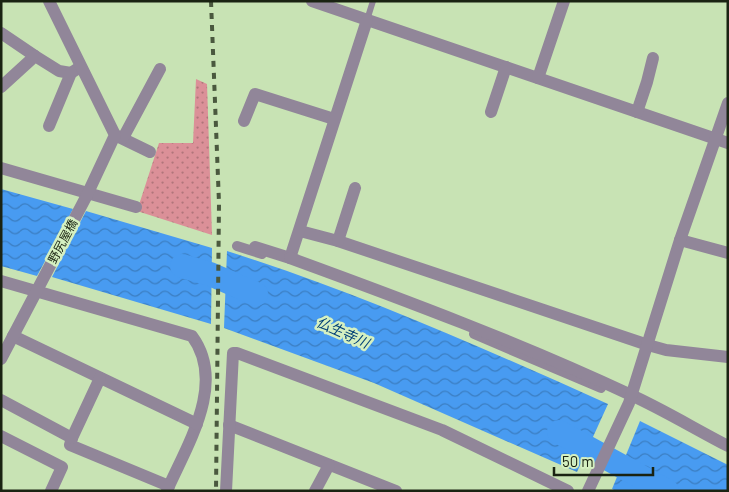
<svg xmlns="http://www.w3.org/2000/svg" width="729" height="492" font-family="Barlow,'Noto Sans JP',sans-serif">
  <defs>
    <pattern id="grass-dots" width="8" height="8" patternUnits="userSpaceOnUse" patternTransform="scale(1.25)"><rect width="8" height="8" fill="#db9098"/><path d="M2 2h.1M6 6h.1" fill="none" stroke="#b1757b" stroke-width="1.8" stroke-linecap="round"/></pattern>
    <pattern id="water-waves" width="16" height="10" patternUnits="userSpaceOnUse" patternTransform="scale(1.25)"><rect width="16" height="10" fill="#489bf1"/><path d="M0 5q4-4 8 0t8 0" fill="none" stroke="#3b7ec2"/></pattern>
  </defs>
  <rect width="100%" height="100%" fill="#c8e3b4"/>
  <!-- grass -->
  <polygon fill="url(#grass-dots)" points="196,79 207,84 212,235 137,211 159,143 193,143"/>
  <!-- water -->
  <g fill="url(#water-waves)">
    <polygon points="1,189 73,209 37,276 1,266"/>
    <polygon points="86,211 212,248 211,324 52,277"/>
    <path d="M227,251C357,292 483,348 608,404L577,472L374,383L224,328Z"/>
    <polygon points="640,421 728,465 728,491 616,491 612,489"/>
  </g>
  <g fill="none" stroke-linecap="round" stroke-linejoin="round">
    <!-- river -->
    <g stroke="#489bf1" stroke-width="24">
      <polyline points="182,266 210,274 256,294"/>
      <polyline points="559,432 667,491"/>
    </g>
    <!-- service -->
    <polyline stroke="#918699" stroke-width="6" points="367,20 373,1"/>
    <!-- pedestrian -->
    <g stroke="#918699" stroke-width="10">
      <polyline points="237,246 262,254"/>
      <polyline points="474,334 601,388"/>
    </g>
    <!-- minor -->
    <g stroke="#918699" stroke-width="12">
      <polyline points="312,1 728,143"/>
      <polyline points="1,33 35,56"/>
      <polyline points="538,78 564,1"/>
      <polyline points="1,87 35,56 59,71 71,73"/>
      <polyline points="491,112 506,67"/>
      <polyline points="637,112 647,82 653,58"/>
      <polyline points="244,121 255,94 334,119"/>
      <polyline points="49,126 71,73 77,69"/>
      <polyline points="117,136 150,152"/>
      <polyline points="123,138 160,69"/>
      <polyline points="1,168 136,207"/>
      <polyline points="300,231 338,241 648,345 666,350 728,357"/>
      <polyline points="680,240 728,253"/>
      <polyline points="338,241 355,188"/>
      <polyline points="255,247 290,258 367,20"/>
      <path d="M290,258C405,300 520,343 631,395C664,410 695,429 728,446"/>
      <path d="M1,281L192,336C226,382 189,442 169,486"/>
      <polyline points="13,336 197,424"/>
      <polyline points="1,359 86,197 115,135 49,1"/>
      <polyline points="1,400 72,438 70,445 169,486 167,491"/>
      <polyline points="229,425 396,491"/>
      <polyline points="1,436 62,467 51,491"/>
      <polyline points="72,438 100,378"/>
      <polyline points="226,491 233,353 237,353 442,430 568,491"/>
      <polyline points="315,491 329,465"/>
    </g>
    <!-- tertiary -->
    <polyline stroke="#918699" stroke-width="12" points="588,491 629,403 680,240 728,103"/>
    <!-- rail -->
    <polyline stroke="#4a583e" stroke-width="4" stroke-dasharray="6 6" stroke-linecap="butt" points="211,1 219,203 216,491"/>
  </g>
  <g text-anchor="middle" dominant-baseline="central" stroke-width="5" stroke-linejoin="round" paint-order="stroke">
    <!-- street labels -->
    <g font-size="12" fill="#1a2312" stroke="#d5f0c1">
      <text transform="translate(62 241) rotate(-62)">野尻屋橋</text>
    </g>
    <!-- water labels -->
    <g font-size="14" font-style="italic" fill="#044278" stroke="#d5f0c1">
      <text transform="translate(343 332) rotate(24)">仏生寺川</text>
    </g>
  </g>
  <!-- border -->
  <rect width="729" height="492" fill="none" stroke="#1a2312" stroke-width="5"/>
  <!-- scale -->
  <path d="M554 467v8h99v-8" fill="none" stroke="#1a2312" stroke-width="2.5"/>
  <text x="562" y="467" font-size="15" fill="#1a2312" stroke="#d5f0c1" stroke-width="4" paint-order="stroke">50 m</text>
</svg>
